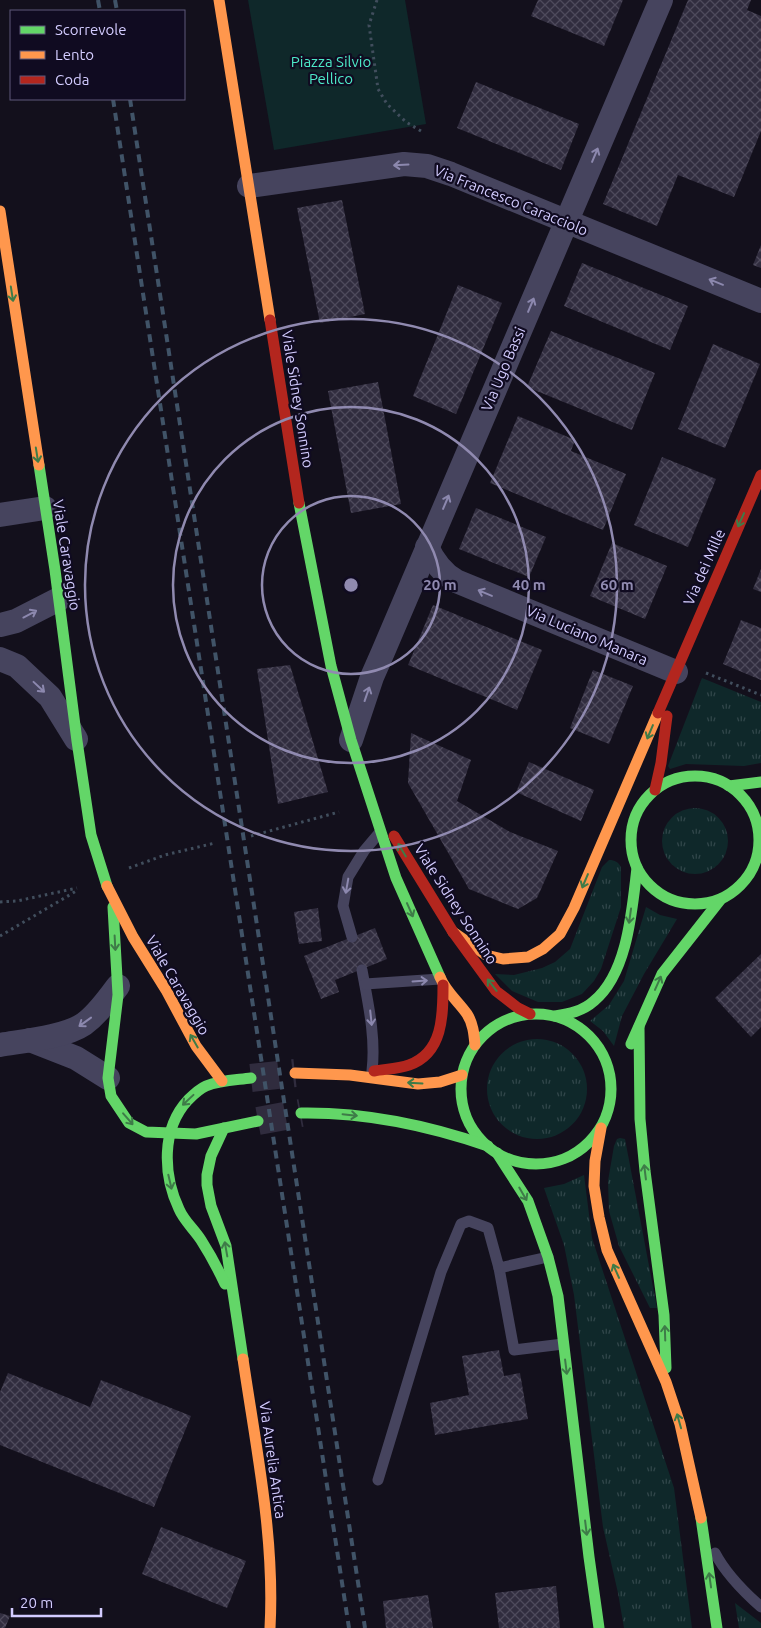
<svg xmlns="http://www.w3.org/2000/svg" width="761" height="1628" font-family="Ubuntu,sans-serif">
  <defs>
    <pattern id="grass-tufts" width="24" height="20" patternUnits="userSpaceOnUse" patternTransform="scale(1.25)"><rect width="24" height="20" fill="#0f282a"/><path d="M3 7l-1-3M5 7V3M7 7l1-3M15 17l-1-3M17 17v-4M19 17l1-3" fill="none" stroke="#31464a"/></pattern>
    <pattern id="building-cross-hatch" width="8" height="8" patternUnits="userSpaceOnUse" patternTransform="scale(1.25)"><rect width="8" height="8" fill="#312d3f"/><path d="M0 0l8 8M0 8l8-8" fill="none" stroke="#4e4a5c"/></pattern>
  </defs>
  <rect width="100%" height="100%" fill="#13101c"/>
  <!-- grass -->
  <g fill="url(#grass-tufts)">
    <polygon points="702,678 761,702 761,763 744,766 686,764 670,769 668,766"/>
    <circle cx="695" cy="841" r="33"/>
    <path d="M609,860C615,860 618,862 621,867V907L601,969L594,981L582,994L562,1002H538L512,991L495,974L514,975L542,968L555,962L570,949L602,867Z"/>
    <polygon points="646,907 660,915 677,919 644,974 622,1016 614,1046 603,1031 590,1021 609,1005 624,981"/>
    <circle cx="537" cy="1089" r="50"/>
    <polygon points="620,1138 625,1139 657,1308 650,1308 619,1246 609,1211 608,1181 614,1146 617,1139"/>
    <polygon points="584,1175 592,1238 674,1488 692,1628 624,1628 618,1593 603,1527 574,1295 564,1245 544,1188 564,1184"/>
    <polygon points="735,1603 761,1623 761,1628 739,1628"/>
  </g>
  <!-- park -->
  <polygon fill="#0f282a" points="248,0 405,0 426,124 274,150"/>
  <!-- building -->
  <g fill="url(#building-cross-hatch)">
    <polygon points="538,0 623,0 604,46 531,16"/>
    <polygon points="688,0 751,0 747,10 761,16 761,131 734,197 678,175 657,226 603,204"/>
    <polygon points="476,82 579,124 561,170 457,128"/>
    <polygon points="342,200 365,314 320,323 297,208"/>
    <polygon points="761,245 761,268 753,265"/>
    <polygon points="582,263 688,306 670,350 564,306"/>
    <polygon points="458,285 502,303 456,414 413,396"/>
    <polygon points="551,331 655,373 632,430 527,387"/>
    <polygon points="713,344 760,364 725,448 678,429"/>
    <polygon points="378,382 401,504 351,513 328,391"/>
    <polygon points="518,416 575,440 571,451 626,474 603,530 490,483"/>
    <polygon points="662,457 716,479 688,547 634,525"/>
    <polygon points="476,508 546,537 529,577 459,549"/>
    <polygon points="612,543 667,566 645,619 590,596"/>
    <polygon points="761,569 761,592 753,589"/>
    <polygon points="433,605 542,650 517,710 408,665"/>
    <polygon points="741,620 761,628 761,680 723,664"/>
    <polygon points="290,665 328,792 278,804 257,669"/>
    <polygon points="593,670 633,686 609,744 570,728"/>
    <polygon points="411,733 471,760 457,801 510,832 558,851 537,898 518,909 469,889 408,783"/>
    <polygon points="529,762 594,790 581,821 516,792"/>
    <polygon points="318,908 322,941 299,944 294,912"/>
    <polygon points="375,928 387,959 335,980 339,992 321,999 304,956"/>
    <polygon points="761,954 761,1027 751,1037 715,998"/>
    <polygon points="499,1350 504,1376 520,1373 528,1419 435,1435 430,1403 469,1395 462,1356"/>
    <polygon points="8,1373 90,1407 101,1380 191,1416 154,1507 0,1445 0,1392"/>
    <polygon points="161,1527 246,1561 227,1608 142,1574"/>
    <polygon points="556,1586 560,1628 499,1628 495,1593"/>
    <polygon points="428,1595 433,1628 386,1628 383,1601"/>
    <polygon points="0,1613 10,1616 5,1628 0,1628"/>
  </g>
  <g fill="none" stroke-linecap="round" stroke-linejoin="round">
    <!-- secondary-tunnel -->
    <g stroke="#302c3e" stroke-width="28" stroke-dasharray="28 14" stroke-linecap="butt">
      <polyline points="251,1078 295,1073"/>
      <polyline points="258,1121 301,1113"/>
    </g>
    <!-- path -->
    <g stroke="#414e5d" stroke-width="3" stroke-dasharray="2.5 4" stroke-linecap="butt">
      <polyline points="377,0 369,25 378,89 387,104 406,122 421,131"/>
      <polyline points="706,673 761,695"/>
      <polyline points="251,836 339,812"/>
      <polyline points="129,868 165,855 215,843"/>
      <polyline points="0,902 17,901 77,888"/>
      <polyline points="0,936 78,890"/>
    </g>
    <!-- lane -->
    <g stroke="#46445e" stroke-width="11">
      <polyline points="352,937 343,906 348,877 364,851 380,832"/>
      <path d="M362,970C368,1003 376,1037 372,1071"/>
      <polyline points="365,984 440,979"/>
      <polyline points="499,1268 514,1350 563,1344"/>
      <polyline points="378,1480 441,1272 461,1224 469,1221 488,1228 499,1268 548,1257"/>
      <path d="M715,1553C726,1574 744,1592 761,1607"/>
    </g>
    <!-- street -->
    <g stroke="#46445e" stroke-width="24">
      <polyline points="249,186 404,164 427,166 451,174 761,301"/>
      <polyline points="0,515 45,508"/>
      <path d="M427,547C434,562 442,573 456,581L676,672"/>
      <polyline points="0,625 16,621 59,599"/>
      <polyline points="0,659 17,666 50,697 76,739"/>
      <polyline points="351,740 372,677 383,652 661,0"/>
      <polyline points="30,1040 76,1058 108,1078"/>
      <path d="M0,1045C23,1041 65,1037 84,1024C98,1014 107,1000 118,986"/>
    </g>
    <!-- fast -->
    <g stroke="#63d668" stroke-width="11">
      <polyline points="39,465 55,570 77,741 91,835 107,886"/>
      <polyline points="299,503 331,666 351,740 396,878 440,977"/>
      <circle cx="695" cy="840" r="64"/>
      <polyline points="729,786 761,782"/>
      <polyline points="113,907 118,995 108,1078 111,1096 129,1123 146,1132 196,1134 258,1121"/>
      <circle cx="536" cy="1089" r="75"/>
      <path d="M555,1016C569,1014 583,1011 594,1001C628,973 632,909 637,868"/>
      <polyline points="639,1027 640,1119 645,1171 664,1315 666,1368"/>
      <polyline points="631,1044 662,974 721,899"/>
      <path d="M301,1113C366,1112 427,1125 488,1146"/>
      <polyline points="224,1128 211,1156 207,1175 207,1185 211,1206 226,1246 243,1359"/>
      <polyline points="497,1153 528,1201 548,1257 558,1296 589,1557 599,1628"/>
      <path d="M225,1284C218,1269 210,1254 201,1240C194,1229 184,1221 179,1209C163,1175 161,1129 188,1100C193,1095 199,1089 206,1086C220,1080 236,1080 251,1078"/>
      <polyline points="701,1518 717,1628"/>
    </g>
    <!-- slow -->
    <g stroke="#ff974d" stroke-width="11">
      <polyline points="219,0 270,320"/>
      <polyline points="0,211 39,465"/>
      <polyline points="107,886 133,937 166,990 196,1046 222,1081"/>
      <polyline points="453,932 486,955 503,959 528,957 543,949 560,934 574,908 658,713"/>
      <path d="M440,977C446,992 458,1001 467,1014C473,1023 474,1034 475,1045"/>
      <polyline points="295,1073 350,1075 418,1084 440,1082 462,1075"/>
      <polyline points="601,1128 595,1161 594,1186 599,1217 607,1250 666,1382 680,1424 701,1518"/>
      <path d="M243,1359C256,1448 275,1538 270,1628"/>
    </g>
    <!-- jam -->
    <g stroke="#b3261e" stroke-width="11">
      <polyline points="270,320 299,503"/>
      <polyline points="658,713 761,475"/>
      <polyline points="655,790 661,763 667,716"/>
      <polyline points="394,836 453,932 496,991 518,1008 530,1014"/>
      <path d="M374,1071C385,1069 398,1069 409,1065C443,1053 443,1016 443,985"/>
    </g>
    <!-- rail -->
    <g stroke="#405367" stroke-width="4" stroke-dasharray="8 6" stroke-linecap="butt">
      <polyline points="98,0 100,11"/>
      <polyline points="115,0 117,11"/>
      <polyline points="113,99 349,1628"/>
      <polyline points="130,99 365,1628"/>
    </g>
  </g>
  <!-- one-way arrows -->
  <defs><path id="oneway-shaft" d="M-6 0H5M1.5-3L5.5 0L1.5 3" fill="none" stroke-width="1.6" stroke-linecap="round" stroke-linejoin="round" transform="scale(1.25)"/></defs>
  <g stroke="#8c88ae">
    <use href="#oneway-shaft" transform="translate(595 155) rotate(-67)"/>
    <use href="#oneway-shaft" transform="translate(401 165) rotate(177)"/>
    <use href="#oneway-shaft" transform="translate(716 282) rotate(-158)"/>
    <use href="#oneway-shaft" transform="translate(531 305) rotate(-67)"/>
    <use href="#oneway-shaft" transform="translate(446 502) rotate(-67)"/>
    <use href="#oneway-shaft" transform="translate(485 593) rotate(-157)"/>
    <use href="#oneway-shaft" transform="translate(30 614) rotate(-28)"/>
    <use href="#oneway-shaft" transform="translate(39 687) rotate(43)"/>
    <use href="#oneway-shaft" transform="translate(367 694) rotate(-71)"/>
    <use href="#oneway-shaft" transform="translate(347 886) rotate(100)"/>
    <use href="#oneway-shaft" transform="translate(420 981) rotate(-4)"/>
    <use href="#oneway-shaft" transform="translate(371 1018) rotate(84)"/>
    <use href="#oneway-shaft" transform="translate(85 1022) rotate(144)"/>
  </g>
  <g stroke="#3e7b48">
    <use href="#oneway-shaft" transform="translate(12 294) rotate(81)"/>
    <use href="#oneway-shaft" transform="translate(37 455) rotate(81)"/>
    <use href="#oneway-shaft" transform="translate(741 520) rotate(114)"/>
    <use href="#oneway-shaft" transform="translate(650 732) rotate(113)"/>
    <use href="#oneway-shaft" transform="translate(402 850) rotate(-121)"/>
    <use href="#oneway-shaft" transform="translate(585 881) rotate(113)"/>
    <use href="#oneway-shaft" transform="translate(410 910) rotate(66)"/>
    <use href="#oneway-shaft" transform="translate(630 916) rotate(98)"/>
    <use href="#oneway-shaft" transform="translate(115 943) rotate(87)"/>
    <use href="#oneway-shaft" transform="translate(658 983) rotate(-66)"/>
    <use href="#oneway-shaft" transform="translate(492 985) rotate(-128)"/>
    <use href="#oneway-shaft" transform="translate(194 1041) rotate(-120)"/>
    <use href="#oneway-shaft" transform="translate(415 1083) rotate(-177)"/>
    <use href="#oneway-shaft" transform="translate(188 1100) rotate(137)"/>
    <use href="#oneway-shaft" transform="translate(350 1115) rotate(6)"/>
    <use href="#oneway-shaft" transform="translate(128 1119) rotate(49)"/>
    <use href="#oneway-shaft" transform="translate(645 1172) rotate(-97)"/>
    <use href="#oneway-shaft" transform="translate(170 1182) rotate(77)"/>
    <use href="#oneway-shaft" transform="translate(523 1194) rotate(60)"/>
    <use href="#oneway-shaft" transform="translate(226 1249) rotate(-100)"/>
    <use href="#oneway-shaft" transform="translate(616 1271) rotate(-114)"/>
    <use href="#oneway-shaft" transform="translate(665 1333) rotate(-92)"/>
    <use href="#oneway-shaft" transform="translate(566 1367) rotate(83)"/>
    <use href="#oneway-shaft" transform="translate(679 1421) rotate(-106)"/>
    <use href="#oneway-shaft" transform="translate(586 1528) rotate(83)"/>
    <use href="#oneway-shaft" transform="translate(710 1580) rotate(-98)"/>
  </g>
  <!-- distance rings -->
  <g fill="none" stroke="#908ab0" stroke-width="2.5">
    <circle cx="351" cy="585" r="89"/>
    <circle cx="351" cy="585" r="178"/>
    <circle cx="351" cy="585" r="266"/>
  </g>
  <g text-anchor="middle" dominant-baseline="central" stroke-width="4.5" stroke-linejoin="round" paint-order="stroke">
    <!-- park labels -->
    <g font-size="15" fill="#4de9c8" stroke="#100b21">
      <text x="331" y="61">Piazza Silvio<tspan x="331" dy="17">Pellico</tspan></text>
    </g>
    <!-- street labels -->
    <g font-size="15" fill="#d3ccff" stroke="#100b21">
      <text transform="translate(511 200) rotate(22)">Via Francesco Caracciolo</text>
      <text transform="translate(503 369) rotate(-67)">Via Ugo Bassi</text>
      <text transform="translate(298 399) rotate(81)">Viale Sidney Sonnino</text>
      <text transform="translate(67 555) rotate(81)">Viale Caravaggio</text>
      <text transform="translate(704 567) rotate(-66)">Via dei Mille</text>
      <text transform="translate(587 635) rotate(23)">Via Luciano Manara</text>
      <text transform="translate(456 904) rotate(57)">Viale Sidney Sonnino</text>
      <text transform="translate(178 985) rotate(60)">Viale Caravaggio</text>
      <text transform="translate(273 1460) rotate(82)">Via Aurelia Antica</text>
    </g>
  </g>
  <circle cx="351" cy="585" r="8" fill="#908ab0" stroke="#100b21" stroke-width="2.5"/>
  <g font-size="15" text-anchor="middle" font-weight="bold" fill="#908ab0" stroke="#100b21" stroke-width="4.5" stroke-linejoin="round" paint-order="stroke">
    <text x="440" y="590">20 m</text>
    <text x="529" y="590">40 m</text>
    <text x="617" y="590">60 m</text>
  </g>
  <!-- legend -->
  <rect x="10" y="10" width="175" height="90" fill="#100b21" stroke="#5e587a"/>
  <rect x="20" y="26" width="25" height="8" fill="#63d668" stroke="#5e587a"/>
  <text x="55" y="35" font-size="15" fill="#d3ccff">Scorrevole</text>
  <rect x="20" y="51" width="25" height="8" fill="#ff974d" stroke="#5e587a"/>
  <text x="55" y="60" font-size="15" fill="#d3ccff">Lento</text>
  <rect x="20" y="76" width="25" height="8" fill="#b3261e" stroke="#5e587a"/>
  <text x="55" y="85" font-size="15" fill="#d3ccff">Coda</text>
  <!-- scale -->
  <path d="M12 1608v8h89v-8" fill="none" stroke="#d3ccff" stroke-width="2.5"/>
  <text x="20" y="1608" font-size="15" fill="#d3ccff" stroke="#100b21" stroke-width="4" paint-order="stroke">20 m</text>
</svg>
